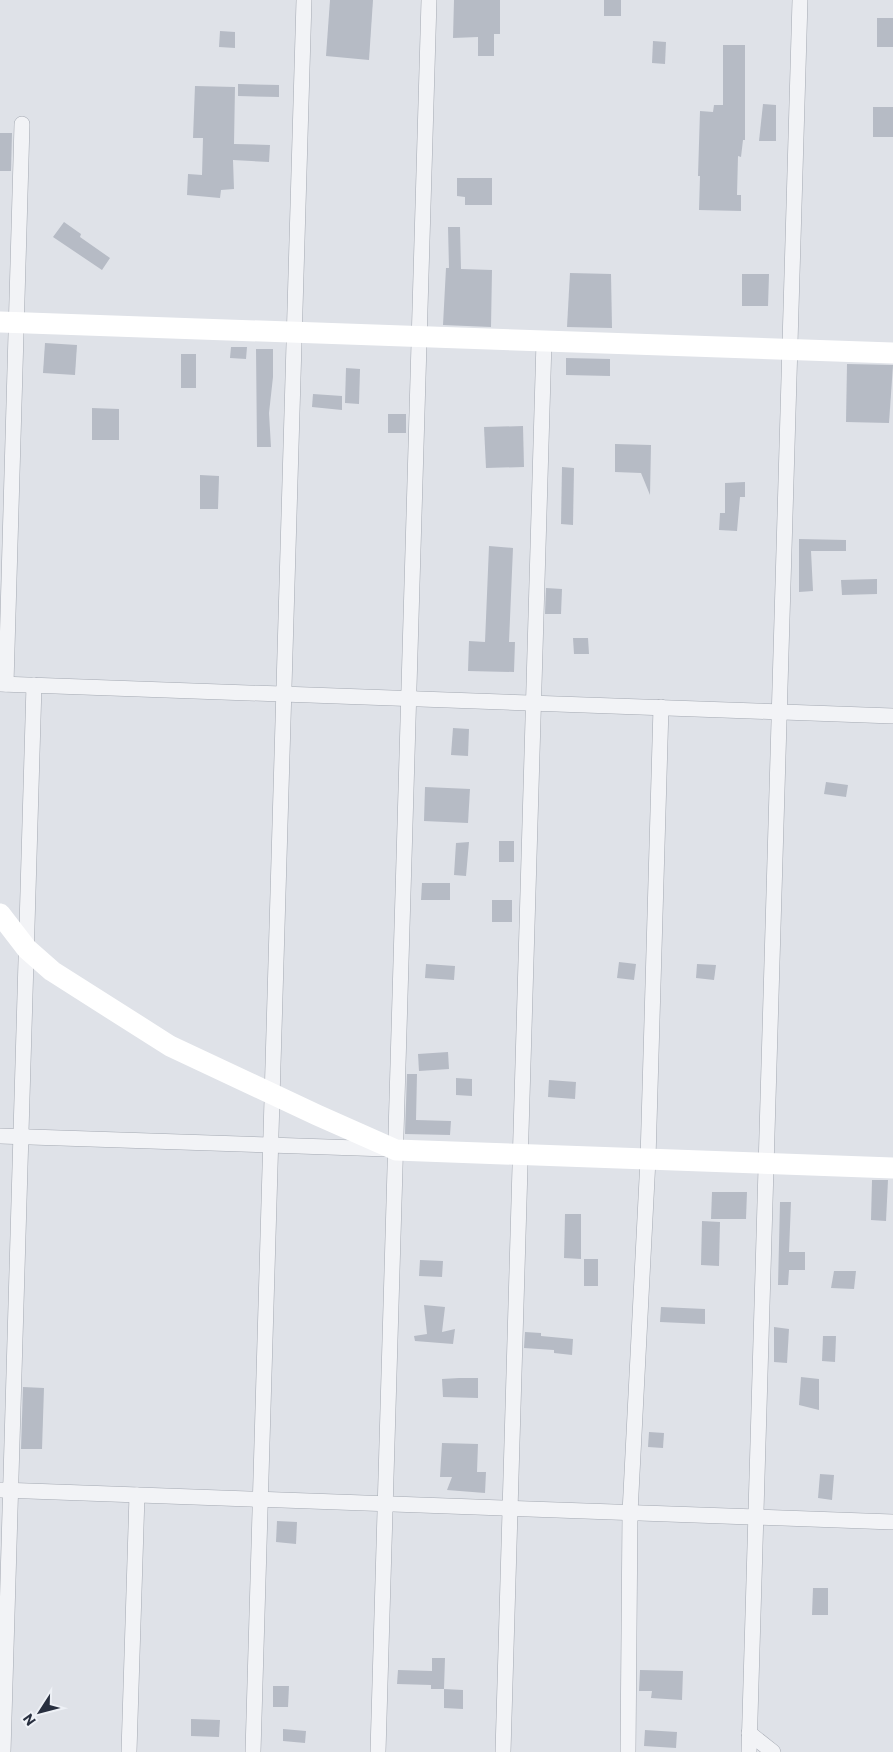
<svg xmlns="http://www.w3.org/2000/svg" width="893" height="1752" font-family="Commissioner,sans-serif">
  <rect width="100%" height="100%" fill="#dfe2e8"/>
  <!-- building -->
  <g fill="#b6bbc5">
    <polygon points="330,0 373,0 369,60 326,56"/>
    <polygon points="454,0 500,0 500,34 494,34 494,56 478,56 478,37 453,38"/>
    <rect x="604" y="0" width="17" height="16"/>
    <rect x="877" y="18" width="16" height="29"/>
    <polygon points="220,31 235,32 235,48 219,47"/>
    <polygon points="653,41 666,42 665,64 652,63"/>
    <polygon points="723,45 745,45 745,140 743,140 741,157 738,156 737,195 741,195 741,211 699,210 700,176 698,176 700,111 713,112 714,105 723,105"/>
    <polygon points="238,84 279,85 279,97 238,96"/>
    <polygon points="195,86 235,87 234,144 270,145 269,162 233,160 234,189 221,190 220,198 187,195 188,174 202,175 203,138 193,138"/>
    <polygon points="763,104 776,105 776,141 759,141"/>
    <rect x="873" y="107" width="20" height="30"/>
    <polygon points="0,133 12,133 11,171 0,171"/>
    <polygon points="457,178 492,178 492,205 465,205 465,197 457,196"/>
    <polygon points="64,222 81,234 80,237 110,258 102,270 53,237"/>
    <polygon points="448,227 460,227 461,269 492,270 491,327 443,325 446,268 449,268"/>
    <polygon points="570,273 611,274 612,328 567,327"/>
    <polygon points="742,274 769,274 768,306 742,306"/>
    <polygon points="45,343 77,345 75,375 43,373"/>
    <polygon points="231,347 247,347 246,359 230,358"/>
    <polygon points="256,349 273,349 273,377 269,413 271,447 257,447"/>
    <rect x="181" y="354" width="15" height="34"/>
    <polygon points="566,358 610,359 610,376 566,375"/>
    <polygon points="847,364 893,365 889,423 846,422"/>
    <polygon points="346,368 360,369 359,404 345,403"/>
    <polygon points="313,394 342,396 342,410 312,407"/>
    <polygon points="92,408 119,409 119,440 92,440"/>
    <rect x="388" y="414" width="18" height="19"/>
    <polygon points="523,426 524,467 486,468 484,427"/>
    <polygon points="615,444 651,445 650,495 641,473 615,472"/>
    <polygon points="562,467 574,468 573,525 561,524"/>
    <polygon points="200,475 219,476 218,509 200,509"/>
    <polygon points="745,482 745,497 740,497 737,531 719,530 720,513 725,513 725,483"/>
    <polygon points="799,539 846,540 846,551 811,551 813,591 799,592"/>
    <polygon points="489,546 513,548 509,642 515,642 514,672 468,671 469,641 485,642"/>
    <polygon points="877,579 877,594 842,595 841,580"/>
    <polygon points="546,588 562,589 561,614 545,614"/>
    <polygon points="573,638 588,638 589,654 574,654"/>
    <polygon points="453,728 469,729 468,756 451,755"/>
    <polygon points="826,782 848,785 846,797 824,794"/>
    <polygon points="425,787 470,789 468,823 424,821"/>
    <rect x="499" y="841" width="15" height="21"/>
    <polygon points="469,842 466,876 454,875 456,843"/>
    <polygon points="422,883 450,883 450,900 421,900"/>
    <rect x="492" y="900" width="20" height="22"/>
    <polygon points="619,962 636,964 634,980 617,978"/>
    <polygon points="426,964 455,966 454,980 425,978"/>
    <polygon points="697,964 716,965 714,980 696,978"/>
    <polygon points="448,1052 449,1069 419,1071 418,1054"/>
    <polygon points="407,1074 417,1074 416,1120 451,1121 450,1135 405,1134"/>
    <polygon points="456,1078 472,1079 472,1096 456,1095"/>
    <polygon points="549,1080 576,1082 575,1099 548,1097"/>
    <polygon points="872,1180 888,1180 886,1221 871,1220"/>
    <polygon points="712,1192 747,1192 746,1219 711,1219"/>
    <polygon points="780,1202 791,1202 789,1252 805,1252 805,1270 789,1270 788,1285 778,1285"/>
    <polygon points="565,1214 581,1214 581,1259 564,1258"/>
    <polygon points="702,1221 720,1222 719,1266 701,1265"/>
    <rect x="584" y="1259" width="14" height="27"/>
    <polygon points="420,1260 443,1261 442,1277 419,1276"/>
    <polygon points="834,1271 856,1271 854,1289 831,1288"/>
    <polygon points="424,1305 445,1307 442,1332 455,1329 453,1344 415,1341 414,1336 427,1334"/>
    <polygon points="661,1307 705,1309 705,1324 660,1322"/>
    <polygon points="774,1327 789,1329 787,1363 774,1362"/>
    <polygon points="525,1332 541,1333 541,1336 573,1339 572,1355 554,1353 554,1350 524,1348"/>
    <polygon points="823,1336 836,1336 835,1362 822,1361"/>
    <polygon points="801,1377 819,1379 819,1410 799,1405"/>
    <polygon points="459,1378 478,1378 478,1398 443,1397 442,1379"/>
    <polygon points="23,1387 44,1388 42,1449 21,1449"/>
    <polygon points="649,1432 664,1433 663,1448 648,1447"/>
    <polygon points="442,1443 478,1444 477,1472 486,1472 485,1493 447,1490 452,1477 440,1477"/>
    <polygon points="820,1474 834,1475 832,1500 818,1498"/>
    <polygon points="277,1521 297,1522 296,1544 276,1542"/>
    <polygon points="813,1588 828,1588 828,1615 812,1615"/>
    <polygon points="432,1658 445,1658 444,1689 431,1689 431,1685 397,1684 398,1670 432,1671"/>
    <polygon points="640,1670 683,1671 682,1700 651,1698 652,1691 639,1691"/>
    <polygon points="273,1686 289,1686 288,1707 273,1707"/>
    <polygon points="444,1689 463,1690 463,1709 444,1708"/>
    <polygon points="191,1719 220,1720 219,1737 191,1736"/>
    <polygon points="283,1729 306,1731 305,1743 283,1741"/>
    <polygon points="645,1730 677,1732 676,1748 644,1746"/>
  </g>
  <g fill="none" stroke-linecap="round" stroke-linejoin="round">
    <defs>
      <g id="street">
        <polyline points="0,684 893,716"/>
        <polyline points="6,684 22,124"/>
        <polyline points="0,1136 387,1149"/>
        <polyline points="1,1490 893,1522"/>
        <polyline points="749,1733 773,1752"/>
        <polyline points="3,1752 34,685"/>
        <polyline points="129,1752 137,1495"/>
        <polyline points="253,1752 304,0"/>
        <polyline points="378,1752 429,0"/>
        <polyline points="503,1752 544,341"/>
        <polyline points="628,1752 630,1513 648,1159 661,707"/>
        <polyline points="749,1752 800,0"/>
      </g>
    </defs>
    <!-- street casing -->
    <use href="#street" stroke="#a4a9b2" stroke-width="16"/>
    <!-- street -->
    <use href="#street" stroke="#f2f3f6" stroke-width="15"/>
    <!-- secondary -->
    <g stroke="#fff" stroke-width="21">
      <polyline points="0,322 893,353"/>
      <polyline points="0,914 27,949 52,971 170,1046 317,1115 396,1150 893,1168"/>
    </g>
  </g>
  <!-- north arrow -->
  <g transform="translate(40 1712) rotate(234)" stroke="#eef1f6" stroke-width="4" paint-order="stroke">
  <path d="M0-4L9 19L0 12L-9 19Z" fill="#282f3f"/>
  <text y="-8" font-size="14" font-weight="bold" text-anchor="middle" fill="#282f3f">N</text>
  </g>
</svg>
